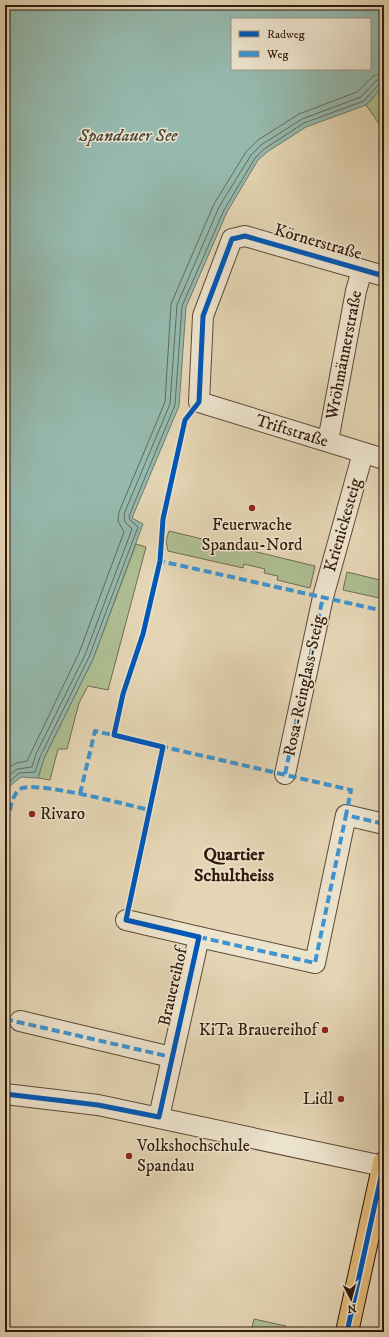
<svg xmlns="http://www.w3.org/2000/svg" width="389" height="1337" font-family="'IM FELL DW Pica',serif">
  <rect width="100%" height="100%" fill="#e4d5b4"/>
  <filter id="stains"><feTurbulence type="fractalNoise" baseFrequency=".005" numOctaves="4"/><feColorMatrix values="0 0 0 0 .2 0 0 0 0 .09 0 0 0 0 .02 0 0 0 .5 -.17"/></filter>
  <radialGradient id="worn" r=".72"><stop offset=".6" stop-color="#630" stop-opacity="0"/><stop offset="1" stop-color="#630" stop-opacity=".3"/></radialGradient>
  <!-- green -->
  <g fill="#aebe92" stroke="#706c50">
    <polygon points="384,85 384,131 366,105"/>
    <polygon points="169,531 315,566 310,588 277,580 278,576 264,573 265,569 244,564 243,568 168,551 166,541"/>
    <polygon points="136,544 146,547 108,690 88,686 79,703 67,749 58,749 50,780 38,778 44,758 93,659"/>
    <polygon points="347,572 384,581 384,599 343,590"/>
    <polygon points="254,1319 286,1326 284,1332 251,1332"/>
  </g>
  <!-- water -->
  <path fill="#95b9ad" stroke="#6d7a6d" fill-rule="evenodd" d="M5,5H384V85L366,105L306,127L267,152L258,160L227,212L186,307L179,406L132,518L143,524L93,659L44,758L38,778L21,777L11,785L5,796ZM232,19H370V69H232Z"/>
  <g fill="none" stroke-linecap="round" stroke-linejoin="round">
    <!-- shore -->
    <g stroke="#646a5d" stroke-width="1">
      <polyline points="5,770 16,763 27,761 79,653 124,532 118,521 119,512 165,402 171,304 214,204 246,152 258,140 299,114 357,92 373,76 384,72"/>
      <polyline points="5,778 17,769 32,767 36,754 85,655 132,529 125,522 124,514 170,404 177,305 219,207 251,155 261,145 302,119 361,97 377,80 384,78"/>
      <polyline points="5,786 19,773 35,772 40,757 89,657 138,527 130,520 129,516 175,405 182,306 224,210 255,158 264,149 304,123 364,101 379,84 384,83"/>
    </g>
    <defs>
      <g id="minor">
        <polyline points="384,276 245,236 232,239 203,316 199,402 384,459"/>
        <polyline points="328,441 356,291 362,270"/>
        <polyline points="285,774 323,597 363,453"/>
        <polyline points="126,920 199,937 159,1117"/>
        <polyline points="199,937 315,963 346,815 384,824"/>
        <polyline points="20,1021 171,1057"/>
        <polyline points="5,1094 98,1105 383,1166"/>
      </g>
      <polyline id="major" points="347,1332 384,1163"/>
    </defs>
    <!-- minor casing -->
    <use href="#minor" stroke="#5e4a37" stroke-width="22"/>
    <!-- major casing -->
    <use href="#major" stroke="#321b0d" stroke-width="24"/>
    <!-- minor -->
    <use href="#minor" stroke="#ede4ce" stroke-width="20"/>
    <!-- major -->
    <use href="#major" stroke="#e2ba7a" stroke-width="22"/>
    <!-- quiet -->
    <g stroke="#3d94d2" stroke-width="4" stroke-dasharray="8 4" stroke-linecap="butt">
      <polyline points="159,564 160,561 384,611"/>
      <polyline points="160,746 351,790 346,815"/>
      <polyline points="285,774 323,597"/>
      <polyline points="80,794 95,731 117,736"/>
      <path d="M5,834C8,823 10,795 20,789C33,780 129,805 149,810"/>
      <polyline points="199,937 315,963 346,815 384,824"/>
      <polyline points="5,1019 171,1057"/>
    </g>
    <defs>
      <g id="cycleway">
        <polyline points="5,1094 98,1105 159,1117 199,937 126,920 163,747 114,735 123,694 143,634 160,561 163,519 185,420 199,402 203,316 232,239 245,236 384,276"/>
        <polyline points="347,1332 384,1163"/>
      </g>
    </defs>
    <!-- cycleway casing -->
    <use href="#cycleway" stroke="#ede4ce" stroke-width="8"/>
    <!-- cycleway -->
    <use href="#cycleway" stroke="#0057b8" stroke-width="5"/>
  </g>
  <!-- markers -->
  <g fill="#8f2418" stroke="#ede4ce" stroke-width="1.5">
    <circle cx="252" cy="508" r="4"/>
    <circle cx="32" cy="814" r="4"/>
    <circle cx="325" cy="1030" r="4"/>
    <circle cx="341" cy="1099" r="4"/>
    <circle cx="129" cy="1156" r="4"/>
  </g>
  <g text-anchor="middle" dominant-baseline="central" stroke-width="3" stroke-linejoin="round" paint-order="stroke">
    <!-- street labels -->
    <g font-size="17" fill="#321b0d" stroke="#ede4ce">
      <text transform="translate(318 242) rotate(16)">Körnerstraße</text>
      <text transform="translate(344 355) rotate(-79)">Wröhmännerstraße</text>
      <text transform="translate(292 431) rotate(17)">Triftstraße</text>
      <text transform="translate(343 525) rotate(-74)">Krienickesteig</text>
      <text transform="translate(304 686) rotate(-78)">Rosa-Reinglass-Steig</text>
      <text transform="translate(173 987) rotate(-77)">Brauereihof</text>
    </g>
    <!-- poi labels -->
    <g font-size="17" fill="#321b0d" stroke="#ede4ce" text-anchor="start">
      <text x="252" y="525" text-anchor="middle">Feuerwache<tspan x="252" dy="20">Spandau-Nord</tspan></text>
      <text x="40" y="814">Rivaro</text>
      <text x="317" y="1030" text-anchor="end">KiTa Brauereihof</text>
      <text x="333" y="1099" text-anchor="end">Lidl</text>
      <text x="137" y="1146">Volkshochschule<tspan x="137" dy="20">Spandau</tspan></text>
    </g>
    <!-- water labels -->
    <g font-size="18" font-style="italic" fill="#504a3d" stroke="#ede4ce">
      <text x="128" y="136">Spandauer See</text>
    </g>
    <!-- neighbourhood labels -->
    <g font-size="18" font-weight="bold" fill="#321b0d" stroke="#ede4ce">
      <text x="234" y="855">Quartier<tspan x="234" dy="21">Schultheiss</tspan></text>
    </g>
  </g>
  <!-- margin -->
  <rect width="389" height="1337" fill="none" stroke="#e4d5b4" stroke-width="20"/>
  <rect x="6" y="6" width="377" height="1325" fill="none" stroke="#321b0d" stroke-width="2"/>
  <rect x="10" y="10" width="369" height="1317" fill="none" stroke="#321b0d"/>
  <!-- legend -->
  <rect x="231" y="18" width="140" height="52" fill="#ede4ce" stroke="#a29481"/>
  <rect x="239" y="31" width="20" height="6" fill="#0057b8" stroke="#a29481"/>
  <text x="267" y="38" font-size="12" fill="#321b0d">Radweg</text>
  <rect x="239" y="51" width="20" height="6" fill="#3d94d2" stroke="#a29481"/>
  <text x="267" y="58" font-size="12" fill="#321b0d">Weg</text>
  <!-- north arrow -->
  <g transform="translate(351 1299) rotate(174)" stroke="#ede4ce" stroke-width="3" paint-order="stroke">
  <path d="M0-3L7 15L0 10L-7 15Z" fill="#321b0d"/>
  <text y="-6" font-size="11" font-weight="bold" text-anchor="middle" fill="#321b0d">N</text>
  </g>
  <rect width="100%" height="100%" filter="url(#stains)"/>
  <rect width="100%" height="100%" fill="url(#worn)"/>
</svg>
